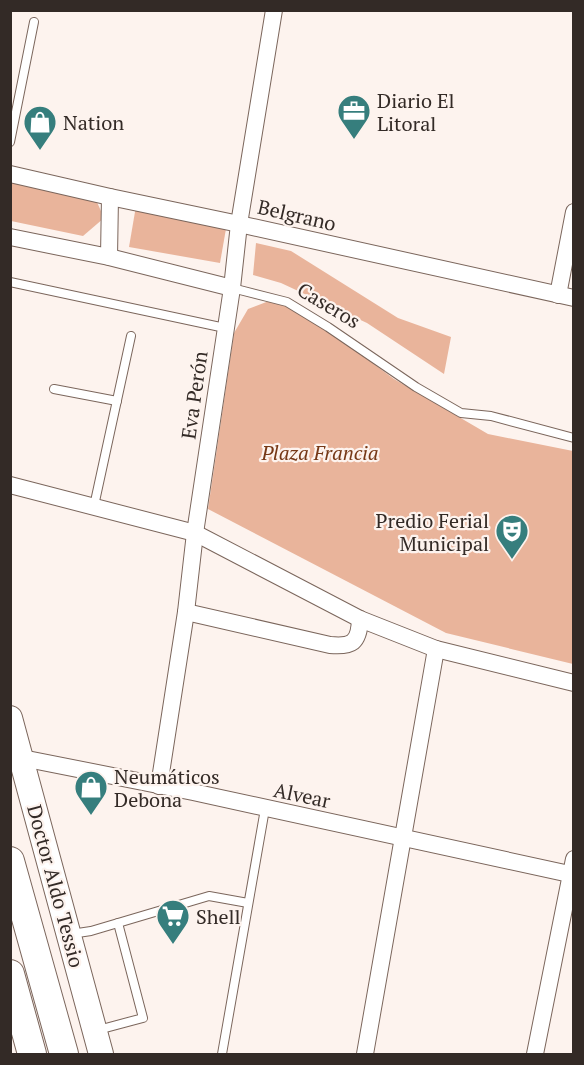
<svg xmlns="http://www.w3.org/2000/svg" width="584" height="1065" font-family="'PT Serif',serif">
  <rect width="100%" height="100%" fill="#fdf3ee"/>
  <!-- green -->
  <g fill="#e9b49b">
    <polygon points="11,176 93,193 104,218 83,236 11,221"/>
    <polygon points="136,206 227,223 220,263 129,247"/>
    <polygon points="256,243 291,251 398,318 451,337 444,374 367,323 281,283 253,275"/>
    <polygon points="269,301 296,306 394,379 488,434 573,451 573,664 446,633 208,509 234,333 248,309"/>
  </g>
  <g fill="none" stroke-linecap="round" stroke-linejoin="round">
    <defs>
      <g id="service">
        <polyline points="10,142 34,22"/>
        <polyline points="10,282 225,328"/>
        <polyline points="232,288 287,302 328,327 416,387 461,413 491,416 574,438"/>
        <polyline points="54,389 117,401"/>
        <polyline points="94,506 131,336"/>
        <polyline points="71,934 91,931 209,896 248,903"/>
        <polyline points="98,1030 143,1018 118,923"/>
        <polyline points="222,1054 265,809"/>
      </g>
      <g id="minor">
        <polyline points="10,174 110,197 239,224 574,298"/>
        <polyline points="10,237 109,257 232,288"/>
        <polyline points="109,257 110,197"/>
        <polyline points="558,295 574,212"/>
        <polyline points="10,485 195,533 360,619 436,649 574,683"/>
        <path d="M186,612L330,645C352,647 359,643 360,619"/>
        <polyline points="22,758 193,792 574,875"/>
        <polyline points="159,786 186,612 195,533 232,288 239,224 274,10"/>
        <polyline points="365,1054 436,649"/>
        <polyline points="535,1054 574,859"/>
      </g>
      <polyline id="secondary" points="10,718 101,1054"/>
      <g id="trunk">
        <polyline points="10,861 64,1054"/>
        <polyline points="10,974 32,1054"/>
      </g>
    </defs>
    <!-- service casing -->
    <use href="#service" stroke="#7b665c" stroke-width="10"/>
    <!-- minor casing -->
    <use href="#minor" stroke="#7b665c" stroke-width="18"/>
    <!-- secondary casing -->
    <use href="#secondary" stroke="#7b665c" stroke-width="26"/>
    <!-- trunk casing -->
    <use href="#trunk" stroke="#7b665c" stroke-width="30"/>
    <!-- service -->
    <use href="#service" stroke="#fff" stroke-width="8"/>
    <!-- minor -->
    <use href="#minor" stroke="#fff" stroke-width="16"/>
    <!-- secondary -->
    <use href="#secondary" stroke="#fff" stroke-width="24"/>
    <!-- trunk -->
    <use href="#trunk" stroke="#fff" stroke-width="28"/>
  </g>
  <!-- icons -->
  <defs>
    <symbol id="office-pin" viewBox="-11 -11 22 30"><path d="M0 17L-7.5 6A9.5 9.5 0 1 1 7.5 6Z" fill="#367e7d" stroke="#fdf3ee"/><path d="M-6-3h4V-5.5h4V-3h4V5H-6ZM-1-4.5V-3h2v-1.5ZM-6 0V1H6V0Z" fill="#fff"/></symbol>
    <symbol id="shop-pin" viewBox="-11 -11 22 30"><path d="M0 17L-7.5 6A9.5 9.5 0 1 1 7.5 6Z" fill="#367e7d" stroke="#fdf3ee"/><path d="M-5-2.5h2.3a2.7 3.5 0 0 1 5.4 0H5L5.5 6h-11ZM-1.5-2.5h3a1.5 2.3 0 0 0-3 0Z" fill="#fff"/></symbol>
    <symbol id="theatre-pin" viewBox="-11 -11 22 30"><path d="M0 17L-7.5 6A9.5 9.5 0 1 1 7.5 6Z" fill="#367e7d" stroke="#fdf3ee"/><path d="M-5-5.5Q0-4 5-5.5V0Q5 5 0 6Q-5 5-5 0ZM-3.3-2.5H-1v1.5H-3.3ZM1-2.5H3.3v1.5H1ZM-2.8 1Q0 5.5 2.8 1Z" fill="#fff"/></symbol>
    <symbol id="supermarket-pin" viewBox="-11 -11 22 30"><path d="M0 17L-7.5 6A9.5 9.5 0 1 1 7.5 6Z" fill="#367e7d" stroke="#fdf3ee"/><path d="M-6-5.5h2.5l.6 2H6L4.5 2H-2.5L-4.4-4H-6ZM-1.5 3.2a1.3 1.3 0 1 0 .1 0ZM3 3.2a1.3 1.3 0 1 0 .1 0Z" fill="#fff"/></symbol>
  </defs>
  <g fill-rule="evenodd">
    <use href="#office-pin" x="335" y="92" width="38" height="52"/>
    <use href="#shop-pin" x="21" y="103" width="38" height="52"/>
    <use href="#theatre-pin" x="493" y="512" width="38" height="52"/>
    <use href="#shop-pin" x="72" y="768" width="38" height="52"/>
    <use href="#supermarket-pin" x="154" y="897" width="38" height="52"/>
  </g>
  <g text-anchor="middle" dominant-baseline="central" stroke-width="4.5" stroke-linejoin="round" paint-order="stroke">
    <!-- poi labels -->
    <g font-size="20" fill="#332a26" stroke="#fdf3ee" text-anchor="start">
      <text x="377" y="100">Diario El<tspan x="377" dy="23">Litoral</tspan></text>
      <text x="63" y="122">Nation</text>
      <text x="489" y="520" text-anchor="end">Predio Ferial<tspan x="489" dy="23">Municipal</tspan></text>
      <text x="114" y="776">Neumáticos<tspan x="114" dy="23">Debona</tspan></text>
      <text x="196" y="916">Shell</text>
    </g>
    <!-- street labels -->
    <g font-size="20" fill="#332a26" stroke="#fdf3ee">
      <text transform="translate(297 215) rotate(13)">Belgrano</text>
      <text transform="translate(329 305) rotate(31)">Caseros</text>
      <text transform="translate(194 395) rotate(-82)">Eva Perón</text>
      <text transform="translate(302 795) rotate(12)">Alvear</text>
      <text transform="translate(56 886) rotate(75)">Doctor Aldo Tessio</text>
    </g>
    <!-- park labels -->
    <g font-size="20" font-style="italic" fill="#763816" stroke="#fdf3ee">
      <text x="320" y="452">Plaza Francia</text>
    </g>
  </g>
  <!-- border -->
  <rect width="584" height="1065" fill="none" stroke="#332a26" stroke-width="24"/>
</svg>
